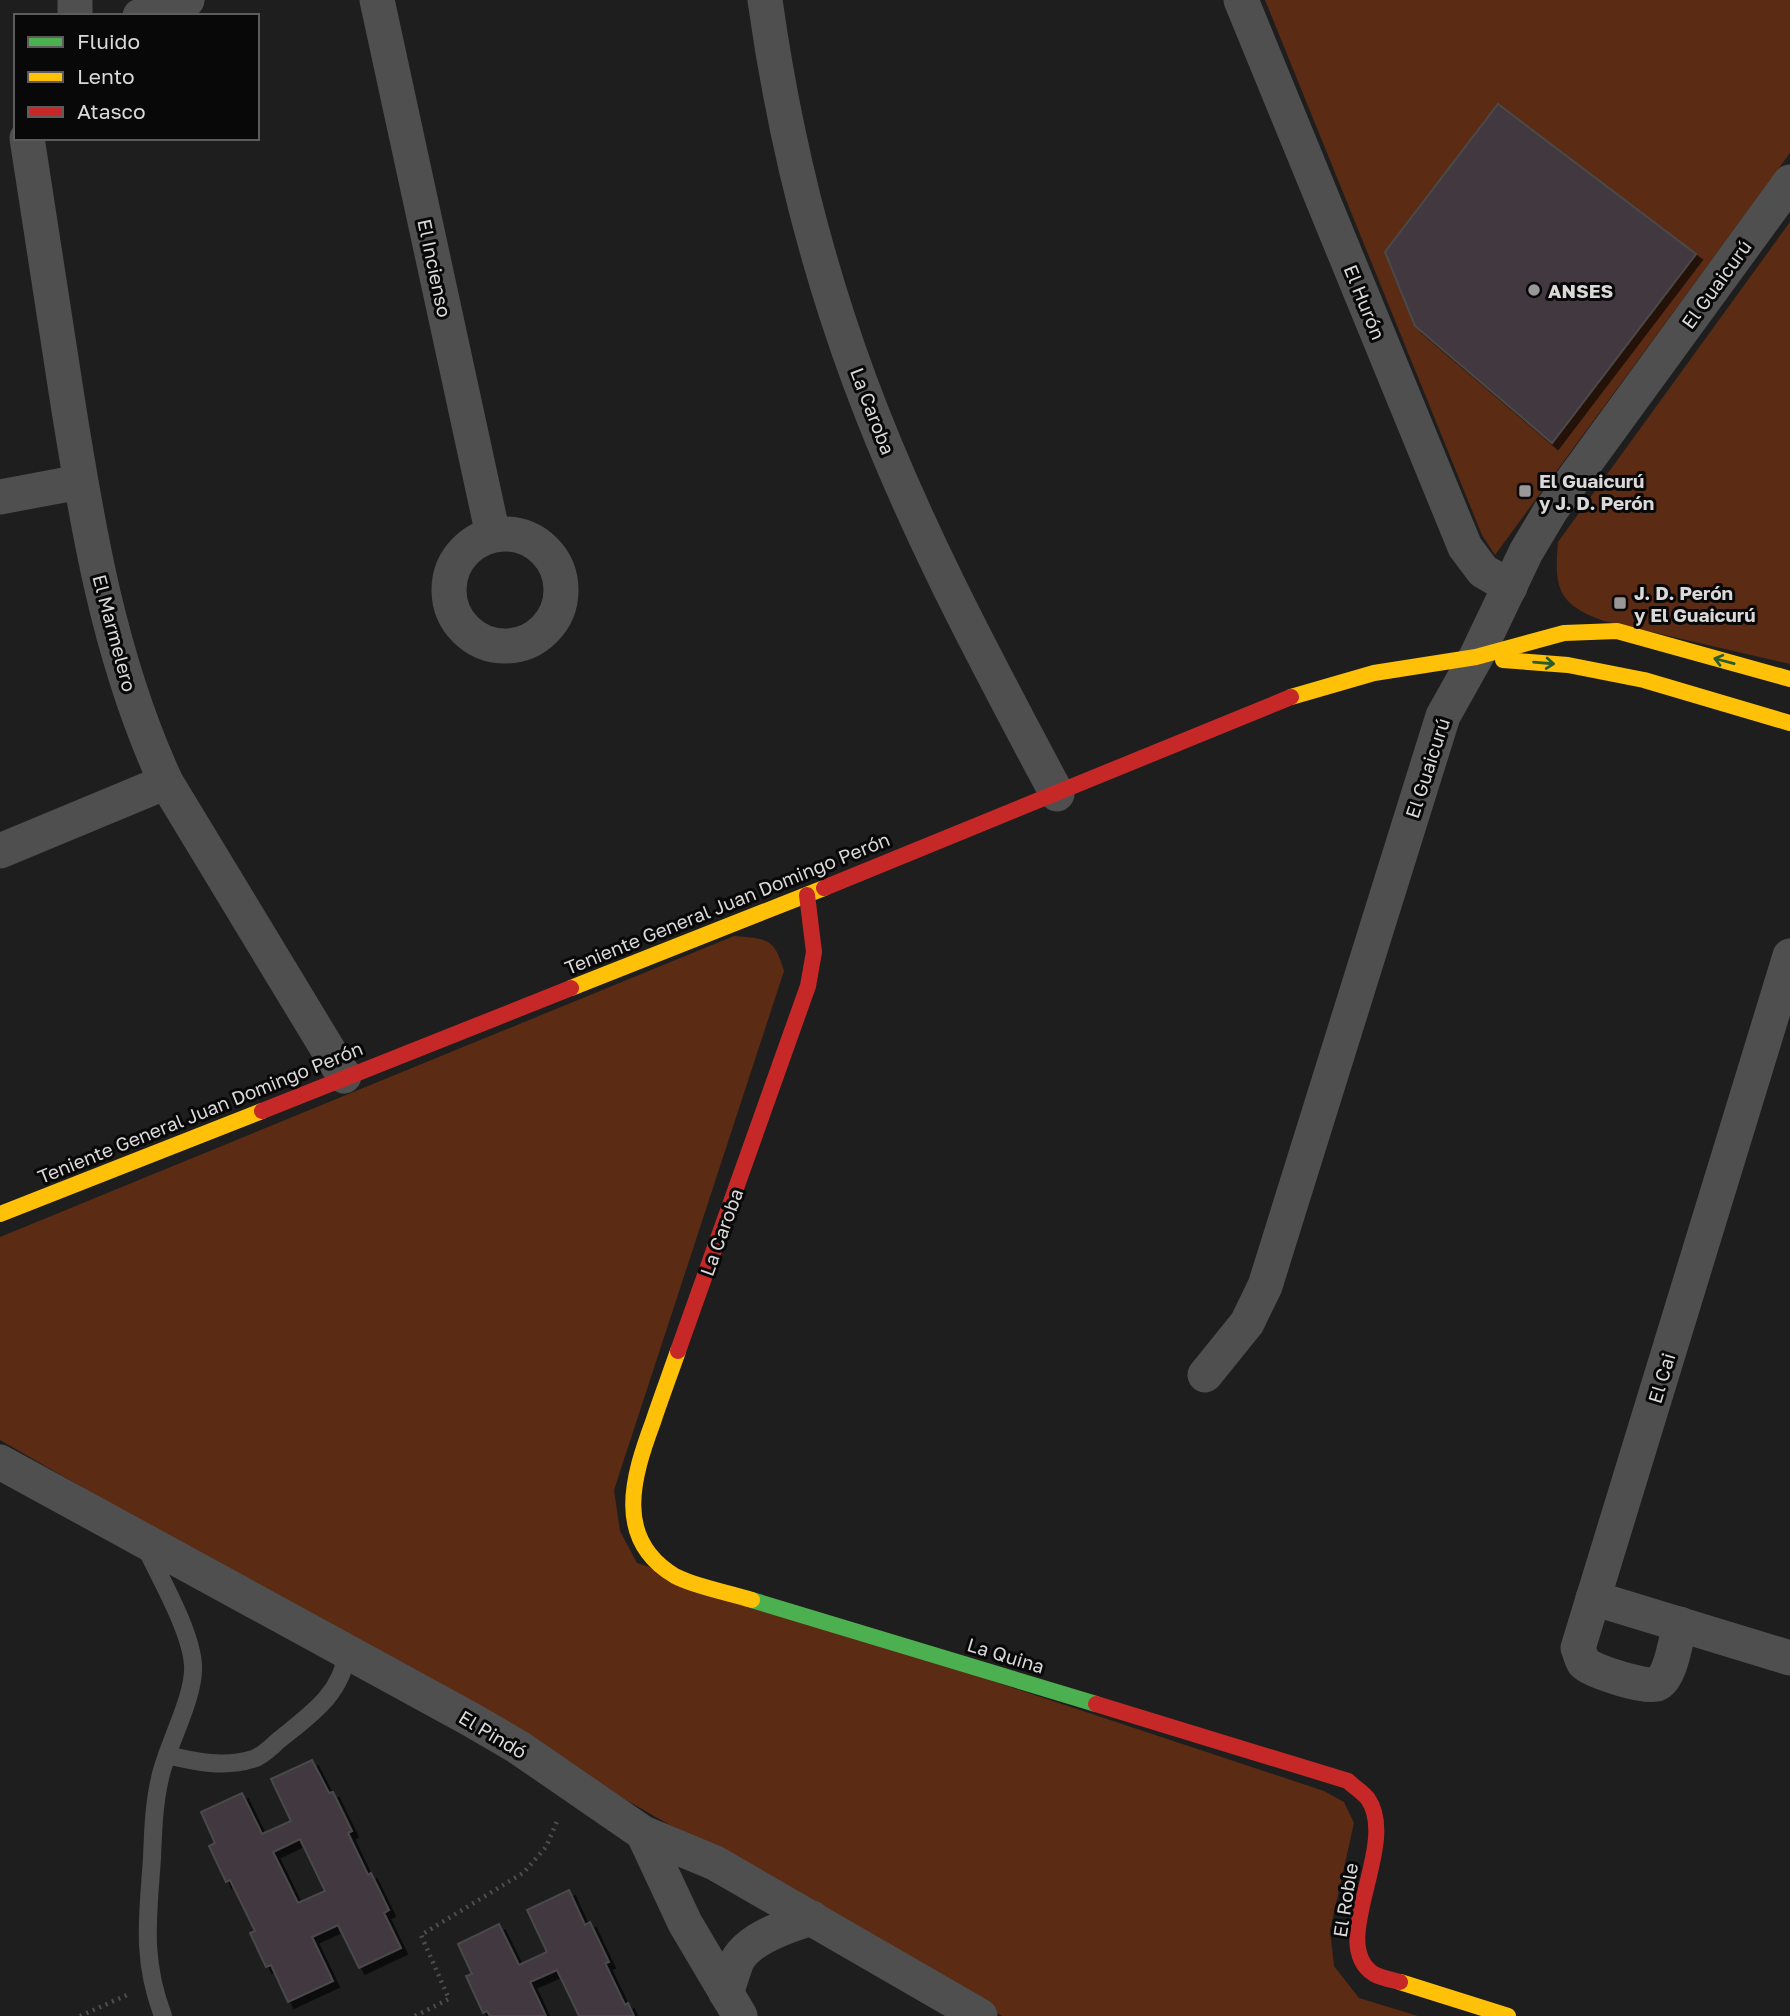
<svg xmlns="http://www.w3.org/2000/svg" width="1790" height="2016" font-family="'Golos Text',sans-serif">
  <defs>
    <filter id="shadow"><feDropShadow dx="6" dy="6" stdDeviation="0" flood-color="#0009"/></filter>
  </defs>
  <rect width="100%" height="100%" fill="#1f1e1e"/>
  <!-- green -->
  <g fill="#5b2b14">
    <polygon points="1265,0 1790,0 1790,153 1495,555 1482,535"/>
    <path d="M1790,222V664L1604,621C1558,605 1554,589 1558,542Z"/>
    <path d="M734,936C767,939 774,937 784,971L614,1490L620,1531L637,1563L1324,1791L1344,1802L1354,1823L1330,1930L1334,1966L1359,1998L1418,2016H1002L0,1440V1237Z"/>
  </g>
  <!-- building -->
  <g fill="#423740" stroke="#4a494a" stroke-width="2" fill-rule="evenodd" filter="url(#shadow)">
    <polygon points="1498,104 1696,254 1552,443 1415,326 1385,252"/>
    <path d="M312,1760L329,1793L333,1792L352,1831L348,1833L368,1875L371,1873L389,1910L384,1913L401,1948L359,1968L338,1925L312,1937L333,1981L288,2002L271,1965L266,1967L250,1933L255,1931L230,1880L226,1882L209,1846L215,1843L201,1812L242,1793L262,1834L291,1821L271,1779ZM300,1839L325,1891L298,1903L273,1852Z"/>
    <polygon points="569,1890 585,1925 590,1922 609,1962 605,1963 625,2005 628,2003 634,2016 579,2016 557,1970 530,1982 546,2016 490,2016 487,2011 483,2013 466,1976 472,1974 458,1944 499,1924 519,1965 547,1952 527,1910"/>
  </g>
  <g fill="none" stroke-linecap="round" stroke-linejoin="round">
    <!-- path -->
    <g stroke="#4f4e4e" stroke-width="4.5" stroke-dasharray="2 5" stroke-linecap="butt">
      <polyline points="80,2016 127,1995"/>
      <polyline points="415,2016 449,1999 421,1935 523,1873 546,1847 558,1819"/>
    </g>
    <!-- lane -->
    <g stroke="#504f4f" stroke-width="18">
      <path d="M145,1546C160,1578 191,1631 193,1665C195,1697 167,1745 160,1778C154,1804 153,1831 152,1858C148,1917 141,1958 163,2016"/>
      <path d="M167,1755C196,1762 224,1768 253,1759C263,1756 272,1746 279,1740C310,1715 342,1694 347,1652"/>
    </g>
    <!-- street -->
    <g stroke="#504f4f" stroke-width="35">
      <polyline points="377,0 493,535"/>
      <path d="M765,0C783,129 814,257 859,379C912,523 985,659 1057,794"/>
      <polyline points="1241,0 1465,547 1483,571 1510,587"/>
      <polyline points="75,16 75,0"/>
      <polyline points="140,16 187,0"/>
      <path d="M27,138C40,223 53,307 66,391C87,525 109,659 166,782L344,1076"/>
      <polyline points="0,497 80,482"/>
      <circle cx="505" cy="590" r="56"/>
      <polyline points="0,851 166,782"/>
      <polyline points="1205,1375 1247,1323 1265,1286 1443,716 1476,657 1526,552 1551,510 1790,182"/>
      <polyline points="0,1462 470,1719 518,1747 643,1833 715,1863 980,2016"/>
      <polyline points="1593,1598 1790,1658"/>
      <path d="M1680,1624C1676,1638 1671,1678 1657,1684C1648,1689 1591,1671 1584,1663C1581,1659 1580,1652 1578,1648L1790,956"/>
      <polyline points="643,1833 685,1923 740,2016"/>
      <path d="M726,1993C730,1983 733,1971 737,1961C749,1938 789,1925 812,1918"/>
    </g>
    <!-- fast -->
    <polyline stroke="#4caf50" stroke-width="16" points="752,1600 1096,1704"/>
    <!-- slow -->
    <g stroke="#ffc107" stroke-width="16">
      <polyline points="1503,660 1568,665 1644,680 1790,723"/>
      <polyline points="1291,697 1374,673 1476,657 1564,633 1617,631 1790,679"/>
      <polyline points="571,988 824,888"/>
      <polyline points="0,1214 262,1111"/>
      <path d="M678,1351C670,1374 661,1398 653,1422C633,1476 613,1539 675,1576C693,1586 730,1593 752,1600"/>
      <polyline points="1400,1982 1508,2016"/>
    </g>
    <!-- jam -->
    <g stroke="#c62828" stroke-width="16">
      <polyline points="824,888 1291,697"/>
      <polyline points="262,1111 571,988"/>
      <polyline points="678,1351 808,986 814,952 807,895"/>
      <path d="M1096,1704L1348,1781C1354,1787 1363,1792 1368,1799C1400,1845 1326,1944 1374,1974C1381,1978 1392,1980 1400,1982"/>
    </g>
  </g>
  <!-- one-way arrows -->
  <defs><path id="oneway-shaft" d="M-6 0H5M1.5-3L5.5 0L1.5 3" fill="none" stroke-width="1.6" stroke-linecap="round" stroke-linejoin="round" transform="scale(1.75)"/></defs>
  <g stroke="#2a5c2c">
    <use href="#oneway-shaft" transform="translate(1724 661) rotate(-165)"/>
    <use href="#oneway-shaft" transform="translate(1544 663) rotate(5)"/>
  </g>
  <!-- markers -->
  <g fill="#999797" stroke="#090808" stroke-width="2.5">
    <circle cx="1534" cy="290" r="7"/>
    <rect x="1518" y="484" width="14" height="14" rx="3.5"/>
    <rect x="1613" y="596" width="14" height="14" rx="3.5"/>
  </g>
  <g text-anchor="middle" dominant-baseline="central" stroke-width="6" stroke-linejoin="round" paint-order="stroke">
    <!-- street labels -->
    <g font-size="19" fill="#dad8d8" stroke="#090808">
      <text transform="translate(435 268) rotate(78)">El Incienso</text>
      <text transform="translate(1716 284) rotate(-54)">El Guaicurú</text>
      <text transform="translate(1365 302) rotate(68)">El Hurón</text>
      <text transform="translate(873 411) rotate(69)">La Caroba</text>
      <text transform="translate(115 633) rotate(75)">El Marmelero</text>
      <text transform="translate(1427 768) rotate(-72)">El Guaicurú</text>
      <text transform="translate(727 903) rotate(-22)">Teniente General Juan Domingo Perón</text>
      <text transform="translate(200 1112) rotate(-22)">Teniente General Juan Domingo Perón</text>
      <text transform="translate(721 1232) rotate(-70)">La Caroba</text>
      <text transform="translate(1661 1378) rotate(-73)">El Cai</text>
      <text transform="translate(1006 1655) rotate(17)">La Quina</text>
      <text transform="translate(493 1734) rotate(31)">El Pindó</text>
      <text transform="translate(1345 1900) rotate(-81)">El Roble</text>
    </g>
    <!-- poi labels -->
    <g font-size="19" font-weight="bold" fill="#dad8d8" stroke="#090808" text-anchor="start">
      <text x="1548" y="290">ANSES</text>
      <text x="1539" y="480">El Guaicurú<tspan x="1539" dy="22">y J. D. Perón</tspan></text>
      <text x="1634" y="592">J. D. Perón<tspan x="1634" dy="22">y El Guaicurú</tspan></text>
    </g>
  </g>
  <!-- legend -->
  <rect x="14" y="14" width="245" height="126" fill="#090808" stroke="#5d5b5b" stroke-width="2"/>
  <rect x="28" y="37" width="35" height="10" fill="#4caf50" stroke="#5d5b5b" stroke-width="2"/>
  <text x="77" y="49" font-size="21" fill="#dad8d8">Fluido</text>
  <rect x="28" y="72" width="35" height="10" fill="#ffc107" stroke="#5d5b5b" stroke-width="2"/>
  <text x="77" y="84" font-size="21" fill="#dad8d8">Lento</text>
  <rect x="28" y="107" width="35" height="10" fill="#c62828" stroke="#5d5b5b" stroke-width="2"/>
  <text x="77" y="119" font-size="21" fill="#dad8d8">Atasco</text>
</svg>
